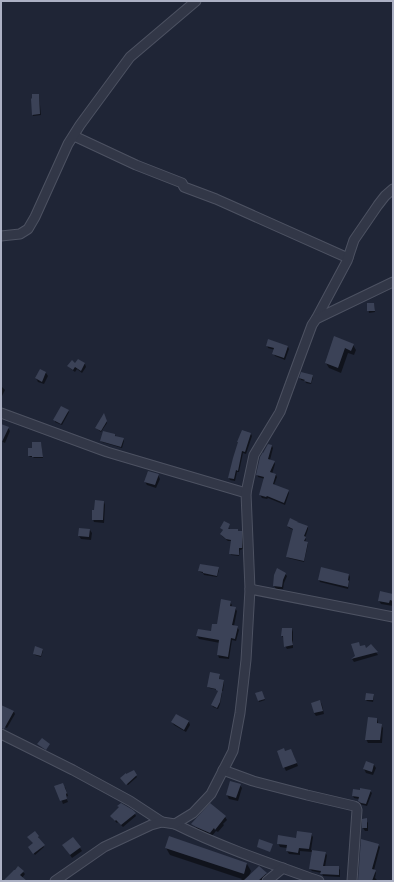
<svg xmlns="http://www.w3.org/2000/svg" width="394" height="882" font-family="Commissioner,sans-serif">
  <rect width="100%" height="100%" fill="#1f2536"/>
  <!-- shadow -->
  <g fill="#0007">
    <polygon points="39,95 41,115 33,116 33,115"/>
    <polygon points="368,304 374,304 375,312 369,313"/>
    <polygon points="335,338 353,345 356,350 354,355 348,353 341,373 329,368 326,363"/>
    <polygon points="269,340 288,347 289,349 285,360 275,356 274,354 275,350 268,348 267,345"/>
    <polygon points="78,360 85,364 86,367 82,373 77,369 75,372 70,368 68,366 76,364"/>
    <polygon points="40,370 46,373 48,376 44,384 38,382 36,378"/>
    <polygon points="312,376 313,378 311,384 306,383 305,381 301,380 300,378"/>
    <polygon points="1,386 5,390 1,398"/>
    <polygon points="68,411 69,412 62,425 55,422 55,420"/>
    <polygon points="104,415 107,423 101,432 96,428"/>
    <polygon points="1,427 8,428 10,431 5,443 1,441"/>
    <polygon points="251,434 252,436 246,454 243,453 239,472 237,472 235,481 230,480 229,478 234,458"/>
    <polygon points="115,435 116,437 123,439 124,441 122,448 102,442 101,441"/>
    <polygon points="41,443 43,458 34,458 33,457 30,457 29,456 33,449"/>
    <polygon points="272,446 273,448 270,460 274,462 275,464 272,474 276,475 277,477 274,485 288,491 289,493 285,505 268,498 267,499 262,498 260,495 265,479 258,477 257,474"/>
    <polygon points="158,475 160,479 156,488 147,485 145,482"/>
    <polygon points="104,502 105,505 104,523 94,522 93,519"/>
    <polygon points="224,523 229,525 225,533 226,534 230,527 229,530 238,530 238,532 241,532 242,534 243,549 240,550 239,556 231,555 230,553 232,541 228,541 222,536 221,534 224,531 221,528"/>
    <polygon points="297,523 308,527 308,529 305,538 306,539 305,542 308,543 308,544 304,562 288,558 287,557 294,530 289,528 288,526"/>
    <polygon points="90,530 92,533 91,540 81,539 79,536"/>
    <polygon points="218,568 219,570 217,577 204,575 203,573 200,572 199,571"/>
    <polygon points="322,568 349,575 350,577 348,589 320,582 319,580"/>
    <polygon points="285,574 287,576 284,583 283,589 276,589 274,586"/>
    <polygon points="393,595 393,606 381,604 379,601"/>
    <polygon points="230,602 232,605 231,608 235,608 237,611 234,626 237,627 239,630 236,641 232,640 229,659 219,658 218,655 220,643 199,639 197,636 212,632 217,626"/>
    <polygon points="292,629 293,632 293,648 287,649 285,646 284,639 282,636"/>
    <polygon points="358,643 360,647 366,649 371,645 378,655 354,662 352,659 356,656"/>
    <polygon points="43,649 43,651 41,657 35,655 34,654"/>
    <polygon points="219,675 220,676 219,680 224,681 224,682 223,691 209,688 208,687"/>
    <polygon points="218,692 222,693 220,704 218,709 213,707 212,705"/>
    <polygon points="262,693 265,700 259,702 256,694"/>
    <polygon points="373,695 374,696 373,702 367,701 366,700"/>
    <polygon points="320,701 322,705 324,714 316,716 314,713 312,703"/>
    <polygon points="2,706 14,712 15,714 7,728 1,725 1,708"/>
    <polygon points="176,715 189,722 190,725 186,732 174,725 172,722"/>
    <polygon points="377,719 378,722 378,725 381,725 383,728 382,743 368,743 366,739"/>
    <polygon points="285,752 293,754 298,766 286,771 284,767"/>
    <polygon points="366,762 374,765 376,768 373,775 366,773 364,769"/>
    <polygon points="133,771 137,777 128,785 122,780"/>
    <polygon points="240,785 242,788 238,801 229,799 227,795"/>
    <polygon points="56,787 65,787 68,796 66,797 68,802 63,804"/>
    <polygon points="370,791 372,793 367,806 363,805 360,804 359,801 359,799 354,798 353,796"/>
    <polygon points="135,814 136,816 123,827 118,822 117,823 112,818"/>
    <polygon points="225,817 227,820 223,824 224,825 218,832 216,831 212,836 198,830 193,824"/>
    <polygon points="366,820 368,823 368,831 365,831 363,828"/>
    <polygon points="35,832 39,838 38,839 44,847 35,855 29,847 34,844"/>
    <polygon points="311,834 313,837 311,850 325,853 327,855 325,867 338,867 340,870 340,877 323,876 322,873 312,871 310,869 312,852 300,851 300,855 289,854 287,851 287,848 280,847 278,843 297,839"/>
    <polygon points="378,845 380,847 374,870 376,873 375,878 378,881 358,881"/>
    <polygon points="80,848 82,851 72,858 66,849"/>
    <polygon points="166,848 247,864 251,871 249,876 266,874 269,878 266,881 240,881 242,879 170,855"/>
    <polygon points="23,872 25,874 22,878 25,881 11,881"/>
  </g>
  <!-- building -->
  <g fill="#3b4257">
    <polygon points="32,94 39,94 40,114 32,115 31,99 32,98"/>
    <polygon points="367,303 374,303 375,311 367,311"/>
    <polygon points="334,336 354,344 351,351 345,348 338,368 325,363"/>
    <polygon points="268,339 288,346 284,358 272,354 274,348 266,346"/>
    <polygon points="78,359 85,363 81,371 75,367 73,370 67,366 72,360 75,363"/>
    <polygon points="40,369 46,372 42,382 35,378"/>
    <polygon points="301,372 313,375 311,383 304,381 305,380 299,378"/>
    <polygon points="61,406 69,410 61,424 53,420"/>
    <polygon points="104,413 107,421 101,431 95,428"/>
    <polygon points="1,424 9,427 1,444"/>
    <polygon points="242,430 251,433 245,452 242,451 238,471 236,470 234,479 228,478 233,458 238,442 237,442"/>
    <polygon points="103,431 115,434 115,436 124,438 121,447 100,441"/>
    <polygon points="32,442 41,442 43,457 32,457 32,456 28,456 28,448 32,448"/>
    <polygon points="268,444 272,445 268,459 275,461 270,472 276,474 273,484 289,490 284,503 267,496 266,497 259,495 264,477 256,475 260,457 263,452 263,453"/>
    <polygon points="148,471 159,474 155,485 144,482"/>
    <polygon points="95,500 104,501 103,520 92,520 92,510 94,510"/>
    <polygon points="290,518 298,522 297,522 308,526 304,536 306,537 304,541 308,542 304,561 286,557 293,529 287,526"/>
    <polygon points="224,521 230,524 228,529 238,529 238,531 242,531 242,548 239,548 239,555 229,554 231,540 226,539 220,534 223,530 220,528"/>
    <polygon points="79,528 90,529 89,537 78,536"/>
    <polygon points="200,564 219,567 217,576 203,573 203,572 198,571"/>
    <polygon points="321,567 349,574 348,580 349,581 348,587 318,580"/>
    <polygon points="277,568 286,573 283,580 282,587 273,586 274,575"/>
    <polygon points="380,591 393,594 393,601 390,600 389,603 378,601"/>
    <polygon points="221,599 231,601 230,606 236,607 232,625 238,626 235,639 231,638 228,657 217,655 219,640 196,636 198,629 211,631 212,624 217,624"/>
    <polygon points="282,628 292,628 292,640 293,645 284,647 283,636 281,636"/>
    <polygon points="359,642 360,646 365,645 366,648 371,644 378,652 351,659 355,656 351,644"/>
    <polygon points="35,646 43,649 41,656 33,654"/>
    <polygon points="210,672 220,674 219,679 224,680 220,702 217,708 211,705 218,691 216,690 216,689 207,687"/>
    <polygon points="262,691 265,699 258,701 255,693"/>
    <polygon points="366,693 374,694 373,700 365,700"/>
    <polygon points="320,700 323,711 314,713 311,703"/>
    <polygon points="1,705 14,711 4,729 1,728"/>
    <polygon points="176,714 189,721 184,730 171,722"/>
    <polygon points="368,717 377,718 377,723 382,724 380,740 365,740"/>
    <polygon points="42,738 50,744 46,750 37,744"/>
    <polygon points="284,748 285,751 291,749 297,763 283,768 277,751"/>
    <polygon points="366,761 374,764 372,772 363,769"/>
    <polygon points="134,770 137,775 126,785 120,778 126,773 126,774"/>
    <polygon points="230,781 241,784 236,798 226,795"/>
    <polygon points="63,783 67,793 66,794 67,799 60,801 54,786"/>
    <polygon points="360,788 371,790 366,804 361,803 358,801 359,797 352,796 353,789 360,790"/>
    <polygon points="121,803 133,810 136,813 121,825 116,820 115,821 110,816 119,807 117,806"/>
    <polygon points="210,803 226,816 215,830 214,828 210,833 196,827 191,824"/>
    <polygon points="367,818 367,828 362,828 362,819"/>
    <polygon points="35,831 39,836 38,837 45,845 33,854 28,847 33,843 27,837"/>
    <polygon points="297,831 312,833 309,849 299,848 298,853 286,851 287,845 277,844 278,835 296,838"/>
    <polygon points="169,836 247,863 244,874 165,848"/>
    <polygon points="73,837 81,847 70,855 62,845"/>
    <polygon points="259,839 273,844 270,852 257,847"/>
    <polygon points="361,839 379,844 372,869 376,870 372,881 358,881"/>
    <polygon points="312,850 326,852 323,866 339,866 339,875 320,874 321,871 309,869"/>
    <polygon points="18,866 24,871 20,875 27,881 3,881 14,870 15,870"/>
    <polygon points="259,866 267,873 258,881 243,881"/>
  </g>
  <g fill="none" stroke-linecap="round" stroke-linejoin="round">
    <defs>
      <g id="minor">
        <polyline points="74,136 136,165 182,183 184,187 216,199 348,258"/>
        <polyline points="1,236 20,234 28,229 35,217 68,144 80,125 130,57 196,1"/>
        <polyline points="316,319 347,261 354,240 378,205 385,196 393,189"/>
        <polyline points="1,413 107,452 246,493"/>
        <polyline points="250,589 393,617"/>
        <polyline points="1,734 73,770 130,801 162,822"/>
        <polyline points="223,770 253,781 307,795 354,806 356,807 357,810 352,881"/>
        <path d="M175,824C221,847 271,864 319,881"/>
        <polyline points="55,881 104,847 151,825 162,822 175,824 193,813 211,794 233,751 240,713 246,660 250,589 246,493 254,455 280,412 299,360 312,325 316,319 393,282"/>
        <polyline points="267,881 283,868"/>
      </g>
    </defs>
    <!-- minor casing -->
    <use href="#minor" stroke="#4d5262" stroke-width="11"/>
    <!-- minor -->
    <use href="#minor" stroke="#323747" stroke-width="9"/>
  </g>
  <!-- border -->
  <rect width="394" height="882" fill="none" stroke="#acb1c4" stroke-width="4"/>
</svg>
